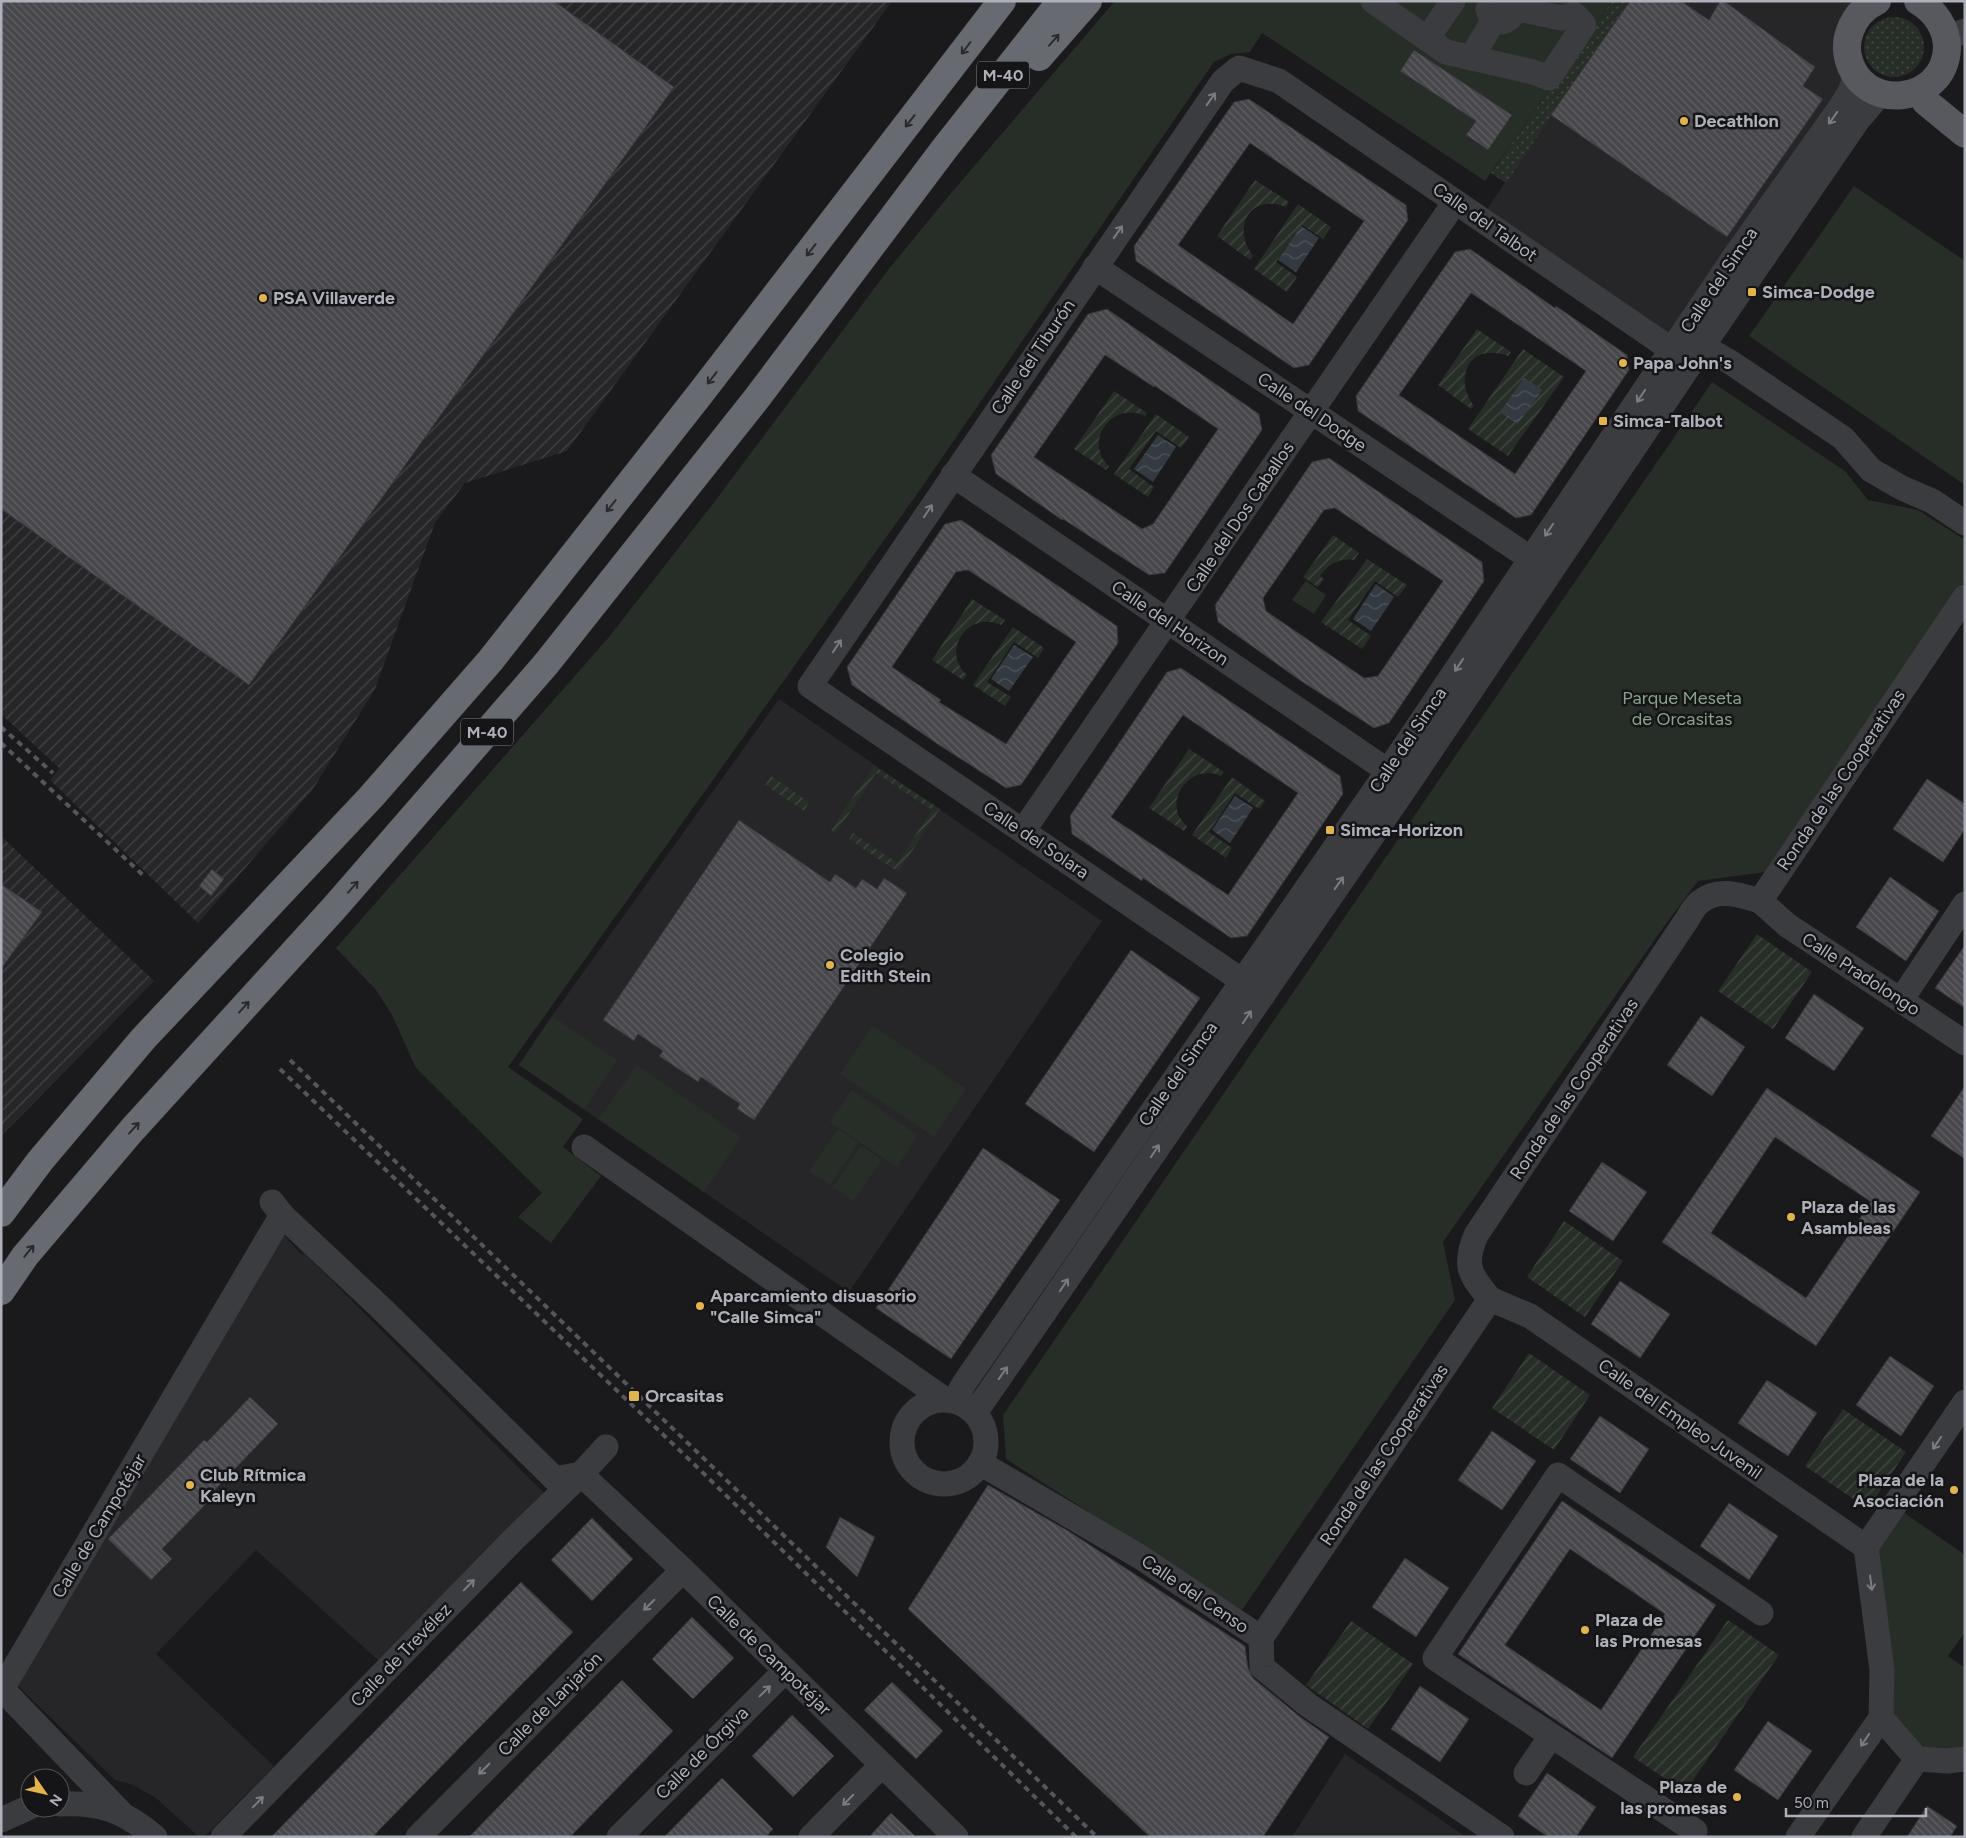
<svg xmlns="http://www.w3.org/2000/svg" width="1966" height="1838" font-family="Figtree,sans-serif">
  <defs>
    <pattern id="industrial-furrows" width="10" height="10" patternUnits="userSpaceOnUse" patternTransform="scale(1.25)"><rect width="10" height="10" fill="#262629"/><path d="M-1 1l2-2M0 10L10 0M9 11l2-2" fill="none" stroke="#434346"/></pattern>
    <pattern id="grass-dots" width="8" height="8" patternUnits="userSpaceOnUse" patternTransform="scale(1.25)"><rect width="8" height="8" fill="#262e27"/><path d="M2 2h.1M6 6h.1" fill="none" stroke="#434a44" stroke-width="1.8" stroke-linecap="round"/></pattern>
    <pattern id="garden-furrows" width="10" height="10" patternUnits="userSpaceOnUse" patternTransform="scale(1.25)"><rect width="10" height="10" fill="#262e27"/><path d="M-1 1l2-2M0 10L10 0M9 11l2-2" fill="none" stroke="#434a44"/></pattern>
    <pattern id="water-waves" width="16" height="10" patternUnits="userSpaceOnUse" patternTransform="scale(1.25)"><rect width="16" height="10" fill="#333a41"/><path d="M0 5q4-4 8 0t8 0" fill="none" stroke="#4e545a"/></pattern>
    <pattern id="building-back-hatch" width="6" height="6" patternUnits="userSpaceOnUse" patternTransform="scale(1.25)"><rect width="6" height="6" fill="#47474c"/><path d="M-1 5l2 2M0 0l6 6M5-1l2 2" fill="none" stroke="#5f5f64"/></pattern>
  </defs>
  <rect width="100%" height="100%" fill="#1a1a1c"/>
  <!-- built -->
  <g fill="#262629">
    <polygon points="1630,1 1871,1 1860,12 1856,76 1671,350 1480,219"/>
    <polygon points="779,699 1102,921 849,1292 519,1065 552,1016"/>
    <polygon points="282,1233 302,1255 304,1253 544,1493 379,1661 256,1550 156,1654 274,1766 204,1837 199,1837 156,1798 133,1785 115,1780 16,1684"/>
    <polygon points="1345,1754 1466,1837 1292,1837"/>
  </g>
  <!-- industrial -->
  <g fill="url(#industrial-furrows)">
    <polygon points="1,1 892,1 567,451 465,483 435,523 375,689 313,789 198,923 50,780 59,768 1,714"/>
    <polygon points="1,836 154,981 1,1136"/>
  </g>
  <!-- grass -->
  <g fill="url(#grass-dots)">
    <polygon points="1612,1 1630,1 1506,183 1491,173"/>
    <circle cx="1894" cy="47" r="30"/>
  </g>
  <!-- park -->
  <g fill="#262e27">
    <polygon points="1115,1 1612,1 1485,181 1262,33 1250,52 1231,54 1214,62 922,487 508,1067 583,1119 563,1147 601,1176 551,1243 518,1217 542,1193 416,1068 392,1015 376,990 336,948 609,637 712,505 888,270 952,192"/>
    <polygon points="1854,186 1965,261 1965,485 1749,336"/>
    <polygon points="1712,382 1845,471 1868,500 1918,510 1965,540 1965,580 1765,872 1698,881 1665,925 1443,1242 1455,1300 1242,1610 1006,1459 1003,1415"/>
    <polygon points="1306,581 1326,595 1314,614 1292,600"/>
    <polygon points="552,1016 617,1060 584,1109 519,1065"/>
    <polygon points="873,1026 966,1089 934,1137 840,1074"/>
    <polygon points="637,1065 741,1137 704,1192 599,1119"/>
    <polygon points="852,1090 918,1135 897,1167 830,1122"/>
    <polygon points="838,1129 858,1143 830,1185 809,1171"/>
    <polygon points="861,1146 882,1160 853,1201 833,1187"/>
    <polygon points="1903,1512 1965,1555 1965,1632 1948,1656 1965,1668 1965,1755 1917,1759 1885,1712 1875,1552"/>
  </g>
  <!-- garden -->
  <g fill="url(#garden-furrows)">
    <path d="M1255,180L1289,202L1286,207C1250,193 1231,227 1253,256L1250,260L1217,236Z"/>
    <polygon points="1298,204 1331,227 1323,239 1302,225 1276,262 1297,277 1287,292 1254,269"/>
    <path d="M1477,329L1511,352L1508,356C1471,342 1452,376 1474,406L1471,409L1438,385Z"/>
    <polygon points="1523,349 1564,377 1508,456 1468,429"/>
    <path d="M1114,391L1147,413L1145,416C1112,400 1083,442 1109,466L1106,470L1074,449Z"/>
    <polygon points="1156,414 1189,437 1181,448 1156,431 1129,469 1154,487 1148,497 1114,474"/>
    <path d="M1333,535L1359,553L1354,560C1340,558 1328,564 1320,576L1324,579L1318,587L1303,577Z"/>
    <polygon points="1367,559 1407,585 1398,597 1375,581 1348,620 1371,636 1362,649 1321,622"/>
    <path d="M972,599L1005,620L1001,625C969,610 940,650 967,675L963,680L932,660Z"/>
    <polygon points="1013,627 1044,648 1038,658 1014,642 987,682 1011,697 1005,706 973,685"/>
    <path d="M1189,749L1224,772L1221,776C1190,761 1160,804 1187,826L1184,831L1149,808Z"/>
    <polygon points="874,766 940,809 898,872 849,839 853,833 897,863 932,810 876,773 836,833 831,830"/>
    <polygon points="771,776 809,802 804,811 765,785"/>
    <polygon points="1232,777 1265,801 1259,809 1235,793 1209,832 1232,848 1226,858 1192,835"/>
    <polygon points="1757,934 1812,972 1773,1029 1718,991"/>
    <polygon points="1564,1221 1623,1261 1585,1317 1527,1277"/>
    <polygon points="1529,1353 1590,1395 1554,1450 1492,1408"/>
    <polygon points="1843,1409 1906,1452 1868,1509 1805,1466"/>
    <polygon points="1728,1620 1779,1655 1685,1792 1633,1757"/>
    <polygon points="1351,1621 1413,1664 1368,1729 1306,1685"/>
  </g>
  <!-- water -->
  <g fill="url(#water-waves)">
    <polygon points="1301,226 1319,238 1296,272 1278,260"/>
    <polygon points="1524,378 1542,390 1518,424 1500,412"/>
    <polygon points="1158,435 1176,447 1153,482 1134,469"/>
    <polygon points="1376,584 1394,597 1371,631 1353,619"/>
    <polygon points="1014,645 1033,657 1009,691 991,679"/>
    <polygon points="1235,796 1253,808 1230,843 1212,830"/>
  </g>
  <!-- building -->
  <g fill="url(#building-back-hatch)" stroke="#343438" fill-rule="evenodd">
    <polygon points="1,1 554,1 674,87 249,685 1,509"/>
    <polygon points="1630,1 1681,1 1709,20 1720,1 1724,1 1815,67 1803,86 1823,99 1727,237 1551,115"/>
    <polygon points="1414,50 1512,115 1488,150 1466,135 1476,121 1400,71"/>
    <path d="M1249,99L1406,205L1408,220L1309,365L1294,368L1136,261L1134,246L1234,102ZM1250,143L1364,221L1293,324L1178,245Z"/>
    <path d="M1470,249L1555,308L1556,306L1627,355L1629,370L1531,515L1516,518L1358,411L1356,396L1432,285L1455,252ZM1471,293L1586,371L1515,474L1399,395Z"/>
    <path d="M1107,309L1259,414L1262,430L1165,573L1149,575L1063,519L1062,520L996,474L991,455L1088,314ZM1105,355L1154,387L1155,386L1218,429L1153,524L1142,529L1034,457Z"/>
    <path d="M1329,458L1482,562L1484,581L1389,723L1374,728L1301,681L1218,622L1215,605L1312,462ZM1335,508L1443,581L1378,676L1364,678L1266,611L1263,598L1324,510Z"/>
    <path d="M961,520L1117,626L1118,643L1021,785L1006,788L936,743L852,685L847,667L945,524ZM968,570L1076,642L1006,744L939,702L941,700L892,667L956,572Z"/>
    <path d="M1181,668L1340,776L1343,794L1247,936L1231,938L1143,878L1142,881L1072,834L1070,816L1167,672ZM1183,715L1298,793L1228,895L1111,817Z"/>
    <polygon points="1927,779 1965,804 1965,829 1943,862 1893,829"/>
    <polygon points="739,820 830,882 835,874 856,888 862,879 877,889 884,878 907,893 754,1120 737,1109 740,1104 701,1077 698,1082 659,1056 663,1051 638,1034 634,1041 603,1020"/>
    <polygon points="212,869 224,879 211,896 199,886"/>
    <polygon points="1890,877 1939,911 1906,961 1856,927"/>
    <polygon points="1,884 42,912 1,969"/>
    <polygon points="1965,945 1965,1008 1935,988"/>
    <polygon points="1131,950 1200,998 1094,1152 1025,1104"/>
    <polygon points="1814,994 1864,1028 1834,1071 1785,1038"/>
    <polygon points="1701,1016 1745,1047 1712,1096 1667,1065"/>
    <polygon points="1965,1086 1965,1159 1931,1136"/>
    <path d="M1767,1088L1920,1192L1816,1346L1662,1242ZM1775,1137L1871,1202L1806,1298L1711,1233Z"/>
    <polygon points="983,1148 1060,1200 951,1359 876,1308"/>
    <polygon points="1602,1162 1647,1192 1613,1241 1569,1211"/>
    <polygon points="1620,1281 1670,1314 1640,1358 1591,1324"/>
    <polygon points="1890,1356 1934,1386 1901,1436 1856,1405"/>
    <polygon points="1767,1380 1817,1413 1788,1456 1738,1423"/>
    <polygon points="250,1397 278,1424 205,1500 208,1502 162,1549 172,1559 151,1580 108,1539 204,1440 207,1442"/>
    <polygon points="1600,1416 1649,1449 1620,1493 1570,1459"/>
    <polygon points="1492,1431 1536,1461 1502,1510 1458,1480"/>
    <polygon points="988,1485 1070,1532 1245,1646 1248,1668 1253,1678 1299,1716 1329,1737 1263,1837 1150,1837 908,1609"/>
    <path d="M1562,1501L1716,1605L1612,1758L1458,1654ZM1570,1549L1665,1614L1601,1710L1505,1645Z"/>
    <polygon points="1729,1503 1778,1536 1749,1580 1700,1546"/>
    <polygon points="840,1517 875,1537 857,1577 826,1547"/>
    <polygon points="592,1518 633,1559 592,1601 551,1560"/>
    <polygon points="1405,1558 1449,1588 1416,1637 1372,1607"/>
    <polygon points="521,1582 573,1632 379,1830 373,1837 271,1837"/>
    <polygon points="692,1617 734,1658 693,1699 652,1659"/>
    <polygon points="622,1680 673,1731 570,1837 469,1837"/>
    <polygon points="892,1682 943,1731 916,1759 864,1710"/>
    <polygon points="1420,1686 1469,1719 1440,1762 1391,1729"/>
    <polygon points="792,1715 834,1756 793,1797 752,1756"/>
    <polygon points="1768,1721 1812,1751 1778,1800 1734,1770"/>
    <polygon points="1547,1773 1596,1807 1576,1837 1548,1837 1518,1816"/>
    <polygon points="722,1778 773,1829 766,1837 664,1837"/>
    <polygon points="1927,1806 1957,1826 1950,1837 1907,1837"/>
    <polygon points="891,1813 916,1837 869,1837"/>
  </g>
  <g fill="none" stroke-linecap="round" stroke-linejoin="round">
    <!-- minor -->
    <g stroke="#3b3c40" stroke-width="25">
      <polyline points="1373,1 1446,52 1533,72 1549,78 1584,25 1574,14 1561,18 1513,8"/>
      <path d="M1492,1L1488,9L1491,17L1502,22C1512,19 1517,11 1510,1"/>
      <polyline points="1945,33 1957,34 1965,31"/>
      <polyline points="1427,39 1453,1"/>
      <polyline points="1471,58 1494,20"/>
      <polyline points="1095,267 1530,558"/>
      <polyline points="1688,338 1730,362 1843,438 1871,470 1902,488 1932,501 1965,523"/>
      <polyline points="953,475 1388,771"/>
      <polyline points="1023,831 1455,202"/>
      <polyline points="1760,901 1787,925 1965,1043"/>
      <polyline points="1263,995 810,686 1223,81 1239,68 1279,81 1691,363"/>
      <polyline points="1901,1000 1965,904"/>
      <polyline points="584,1147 944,1399"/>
      <polyline points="272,1202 282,1215 381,1308 555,1479 581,1474 606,1447"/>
      <polyline points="1490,1299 1530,1316 1866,1547"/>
      <circle cx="944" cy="1442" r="42"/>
      <polyline points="954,1401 965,1382 1388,771 1737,253 1840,108 1850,92 1856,76"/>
      <polyline points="975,1413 1408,784 1691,363 1858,120 1880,94"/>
      <polyline points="980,1463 1142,1558 1261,1638 1262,1667 1308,1705 1502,1837"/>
      <path d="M1261,1638L1490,1299C1470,1275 1463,1266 1476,1235L1686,921C1690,915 1694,906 1700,902C1718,887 1740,895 1760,901L1965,597"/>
      <polyline points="1881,1718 1917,1759"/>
      <polyline points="1526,1773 1551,1736"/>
      <path d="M60,1804C101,1802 124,1811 155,1837"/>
      <polyline points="121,1813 2,1689 282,1215"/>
      <polyline points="1,1820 30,1807"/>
      <polyline points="1695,1831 1435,1658 1558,1475 1761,1613"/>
      <polyline points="223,1837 514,1539 581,1474 683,1570 956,1837"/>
      <polyline points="418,1837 683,1570"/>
      <polyline points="619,1837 785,1671"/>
      <polyline points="811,1837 882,1765"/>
      <polyline points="1798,1837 1881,1718 1882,1670 1866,1547 1965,1402"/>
      <polyline points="1864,1837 1917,1759 1947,1761 1965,1759"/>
    </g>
    <!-- major -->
    <g stroke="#57595f" stroke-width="28">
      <path d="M1877,1C1864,7 1855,17 1850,31C1847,39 1846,48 1848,57C1861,114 1945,105 1947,48C1947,28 1935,11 1918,1"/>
      <polyline points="1919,91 1926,102 1965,134"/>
    </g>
    <!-- highway -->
    <g stroke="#686a71" stroke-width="28">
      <polyline points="1039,57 1088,1"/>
      <polyline points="1,1213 40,1161 143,1039 371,797 490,661 700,394 1002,1"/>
      <polyline points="1,1291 25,1256 132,1130 335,907 546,664 757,398 945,148 1061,1"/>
    </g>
    <!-- rail -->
    <g stroke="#54565b" stroke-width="4" stroke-dasharray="6 5" stroke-linecap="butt">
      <polyline points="1,727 53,773"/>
      <polyline points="1,743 144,876"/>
      <polyline points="290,1060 1097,1837"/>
      <polyline points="280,1069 697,1467 1076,1837"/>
    </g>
  </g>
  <!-- one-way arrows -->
  <defs><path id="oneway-shaft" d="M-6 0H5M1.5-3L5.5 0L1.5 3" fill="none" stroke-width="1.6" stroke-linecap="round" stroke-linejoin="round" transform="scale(1.25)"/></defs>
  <g stroke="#2a2a2e">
    <use href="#oneway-shaft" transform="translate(1054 40) rotate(-49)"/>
    <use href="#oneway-shaft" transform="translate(966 48) rotate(127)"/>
    <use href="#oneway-shaft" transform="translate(910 121) rotate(128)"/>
    <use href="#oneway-shaft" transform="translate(811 250) rotate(128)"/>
    <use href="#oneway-shaft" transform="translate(712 378) rotate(128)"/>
    <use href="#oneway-shaft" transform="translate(611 506) rotate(129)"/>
    <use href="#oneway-shaft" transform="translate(353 887) rotate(-49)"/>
    <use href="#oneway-shaft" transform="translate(244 1007) rotate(-48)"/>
    <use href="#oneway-shaft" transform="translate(134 1128) rotate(-48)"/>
    <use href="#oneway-shaft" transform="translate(29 1251) rotate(-51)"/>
  </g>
  <g stroke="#7a7c83">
    <use href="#oneway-shaft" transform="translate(1211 99) rotate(-55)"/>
    <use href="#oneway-shaft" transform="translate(1833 118) rotate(125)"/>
    <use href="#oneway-shaft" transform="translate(1118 232) rotate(-55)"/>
    <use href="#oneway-shaft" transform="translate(1641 396) rotate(124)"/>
    <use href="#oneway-shaft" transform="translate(928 511) rotate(-56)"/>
    <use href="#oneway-shaft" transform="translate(1549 530) rotate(124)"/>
    <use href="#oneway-shaft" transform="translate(837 646) rotate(-56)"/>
    <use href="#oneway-shaft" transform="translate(1459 665) rotate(124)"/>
    <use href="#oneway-shaft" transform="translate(1339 883) rotate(-55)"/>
    <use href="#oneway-shaft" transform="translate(1247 1017) rotate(-56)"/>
    <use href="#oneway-shaft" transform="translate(1155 1151) rotate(-56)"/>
    <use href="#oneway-shaft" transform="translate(1064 1285) rotate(-56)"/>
    <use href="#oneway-shaft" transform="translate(1003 1373) rotate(-55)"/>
    <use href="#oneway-shaft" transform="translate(1937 1443) rotate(124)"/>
    <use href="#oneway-shaft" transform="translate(1871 1583) rotate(83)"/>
    <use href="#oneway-shaft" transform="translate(469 1585) rotate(-46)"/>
    <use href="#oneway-shaft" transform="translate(649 1605) rotate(135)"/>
    <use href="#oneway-shaft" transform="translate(765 1691) rotate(-44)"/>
    <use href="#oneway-shaft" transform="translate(1865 1740) rotate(124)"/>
    <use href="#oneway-shaft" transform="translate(484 1769) rotate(135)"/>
    <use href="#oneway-shaft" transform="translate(848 1800) rotate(135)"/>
    <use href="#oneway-shaft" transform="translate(258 1802) rotate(-46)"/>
  </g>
  <!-- markers -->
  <g fill="#e1b44d" stroke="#151517" stroke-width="2">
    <circle cx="1684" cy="121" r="5"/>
    <rect x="1747" y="287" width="10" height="10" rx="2.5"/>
    <circle cx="263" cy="298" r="5"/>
    <circle cx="1623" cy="363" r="5"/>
    <rect x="1598" y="416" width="10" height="10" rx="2.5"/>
    <rect x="1325" y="825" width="10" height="10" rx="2.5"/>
    <circle cx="830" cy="965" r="5"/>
    <circle cx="1791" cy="1217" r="5"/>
    <circle cx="700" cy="1306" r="5"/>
    <rect x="628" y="1390" width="12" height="12" rx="2.5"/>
    <circle cx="190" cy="1485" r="5"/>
    <circle cx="1954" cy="1490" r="5"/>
    <circle cx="1585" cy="1630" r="5"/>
    <circle cx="1737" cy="1797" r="5"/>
  </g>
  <g text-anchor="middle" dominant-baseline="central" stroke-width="5" stroke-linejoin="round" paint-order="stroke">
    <!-- shield labels -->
    <g fill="#151517" stroke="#808289" stroke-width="1">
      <rect x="977" y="61.5" width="52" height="27" rx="4"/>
      <rect x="461" y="718.5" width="52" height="27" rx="4"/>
    </g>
    <g font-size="16" font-weight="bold" fill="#aeb1ba">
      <text x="1003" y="75">M-40</text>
      <text x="487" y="732">M-40</text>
    </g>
    <!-- poi labels -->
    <g font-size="18" font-weight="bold" fill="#aeb1ba" stroke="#151517" text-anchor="start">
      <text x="1694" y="121">Decathlon</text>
      <text x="1762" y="292">Simca-Dodge</text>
      <text x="273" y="298">PSA Villaverde</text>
      <text x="1633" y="363">Papa John's</text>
      <text x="1613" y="421">Simca-Talbot</text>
      <text x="1340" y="830">Simca-Horizon</text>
      <text x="840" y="955">Colegio<tspan x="840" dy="21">Edith Stein</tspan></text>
      <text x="1801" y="1207">Plaza de las<tspan x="1801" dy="21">Asambleas</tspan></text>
      <text x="710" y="1296">Aparcamiento disuasorio<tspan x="710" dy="21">"Calle Simca"</tspan></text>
      <text x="645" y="1396">Orcasitas</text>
      <text x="200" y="1475">Club Rítmica<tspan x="200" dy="21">Kaleyn</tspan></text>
      <text x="1944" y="1480" text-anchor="end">Plaza de la<tspan x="1944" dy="21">Asociación</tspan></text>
      <text x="1595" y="1620">Plaza de<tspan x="1595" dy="21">las Promesas</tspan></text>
      <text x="1727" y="1787" text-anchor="end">Plaza de<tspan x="1727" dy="21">las promesas</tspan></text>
    </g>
    <!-- street labels -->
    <g font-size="18" fill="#aeb1ba" stroke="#151517">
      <text transform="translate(1485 222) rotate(35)">Calle del Talbot</text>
      <text transform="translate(1719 280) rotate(-56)">Calle del Simca</text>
      <text transform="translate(1033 357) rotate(-56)">Calle del Tiburón</text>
      <text transform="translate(1312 412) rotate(34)">Calle del Dodge</text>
      <text transform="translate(1240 517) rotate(-56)">Calle del Dos Caballos</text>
      <text transform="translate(1170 623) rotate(34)">Calle del Horizon</text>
      <text transform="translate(1408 740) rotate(-56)">Calle del Simca</text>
      <text transform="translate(1841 780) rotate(-56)">Ronda de las Cooperativas</text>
      <text transform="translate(1036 840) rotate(34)">Calle del Solara</text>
      <text transform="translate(1861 974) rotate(33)">Calle Pradolongo</text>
      <text transform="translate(1178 1074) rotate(-55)">Calle del Simca</text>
      <text transform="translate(1574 1089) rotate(-56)">Ronda de las Cooperativas</text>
      <text transform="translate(1680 1419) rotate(35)">Calle del Empleo Juvenil</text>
      <text transform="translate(1384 1455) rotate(-56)">Ronda de las Cooperativas</text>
      <text transform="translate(99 1526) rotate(-59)">Calle de Campotéjar</text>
      <text transform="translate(1195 1594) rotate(34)">Calle del Censo</text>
      <text transform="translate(401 1655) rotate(-46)">Calle de Trevélez</text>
      <text transform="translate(769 1655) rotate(44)">Calle de Campotéjar</text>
      <text transform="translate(550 1704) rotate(-45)">Calle de Lanjarón</text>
      <text transform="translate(702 1753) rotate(-45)">Calle de Órgiva</text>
    </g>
    <!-- park labels -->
    <g font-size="18" fill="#87a389" stroke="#151517">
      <text x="1682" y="698">Parque Meseta<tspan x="1682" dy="21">de Orcasitas</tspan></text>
    </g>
  </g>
  <!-- border -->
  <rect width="1966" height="1838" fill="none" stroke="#aeb1ba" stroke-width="5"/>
  <!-- north arrow -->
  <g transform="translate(45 1793) rotate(124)"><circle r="24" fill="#151517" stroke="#525358"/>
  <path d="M0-4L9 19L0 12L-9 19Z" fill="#e1b44d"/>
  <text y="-8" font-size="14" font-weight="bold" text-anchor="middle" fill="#aeb1ba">N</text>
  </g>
  <!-- scale -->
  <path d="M1786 1808v8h140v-8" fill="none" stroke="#aeb1ba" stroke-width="2.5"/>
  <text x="1794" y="1808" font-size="15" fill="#aeb1ba" stroke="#151517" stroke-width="4" paint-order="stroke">50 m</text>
</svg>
